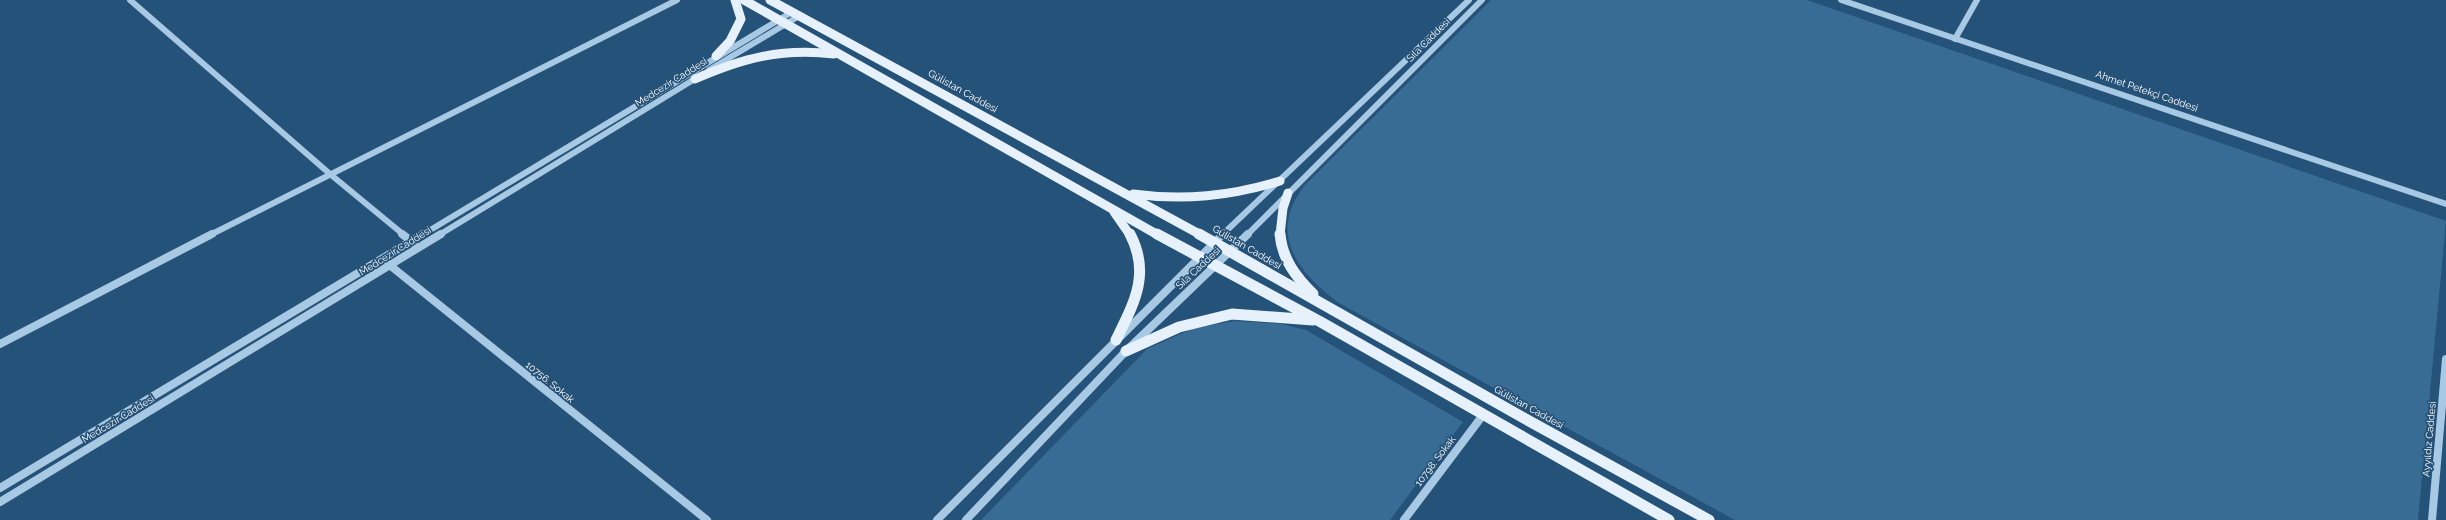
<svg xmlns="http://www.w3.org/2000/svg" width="2446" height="520" font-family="Raleway,sans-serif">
  <rect width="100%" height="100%" fill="#255278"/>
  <!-- green -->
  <g fill="#396c95">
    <path d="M1491,0H1807L2446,221L2418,520H1735L1339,303C1297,272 1267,233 1305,185Z"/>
    <polygon points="1235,321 1281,324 1306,330 1463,422 1390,520 981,520 1147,349 1194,328"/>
  </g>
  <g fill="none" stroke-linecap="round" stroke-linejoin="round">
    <!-- minor-far1 -->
    <g stroke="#a7c9e3" stroke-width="6">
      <polyline points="130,0 330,174 404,235"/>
      <polyline points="1841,0 2446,204"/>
      <polyline points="1955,39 1977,0"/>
      <polyline points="709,70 799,16"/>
      <polyline points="210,235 677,0"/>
      <polyline points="422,235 792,12"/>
      <polyline points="439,235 698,77"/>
      <polyline points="1222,235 1469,0"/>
      <polyline points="1247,235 1482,0"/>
    </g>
    <!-- minor -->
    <g stroke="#a7c9e3" stroke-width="8">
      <polyline points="402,234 414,243"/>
      <polyline points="387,263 707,520"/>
      <polyline points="0,344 212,234"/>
      <polyline points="0,488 423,234"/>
      <polyline points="0,502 441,234"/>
      <polyline points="937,520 1223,234"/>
      <polyline points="966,520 1126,351 1248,234"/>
      <polyline points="1404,520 1483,415"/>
      <polyline points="2432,520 2446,359"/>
    </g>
    <!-- major-far1 -->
    <g stroke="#e6f1fc" stroke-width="9">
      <polyline points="744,0 1158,235"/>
      <polyline points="770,0 1201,235"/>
      <polyline points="716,56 730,41 741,19 735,0"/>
      <path d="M695,79C743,58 781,48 834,54"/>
      <path d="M1133,194C1184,201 1230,196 1280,181"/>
      <polyline points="1114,212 1130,235"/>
      <polyline points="1280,235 1283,208 1288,193"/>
    </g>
    <!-- major -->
    <g stroke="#e6f1fc" stroke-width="11">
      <polyline points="1157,234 1319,321 1669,520"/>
      <polyline points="1199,234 1522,417 1709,520"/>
      <path d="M1280,234C1282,259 1296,277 1313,294"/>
      <path d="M1116,340C1134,303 1151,274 1130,234"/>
      <polyline points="1126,351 1179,327 1232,314 1313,320"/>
    </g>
  </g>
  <g text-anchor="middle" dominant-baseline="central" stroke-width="3.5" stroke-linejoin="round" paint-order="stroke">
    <!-- street labels -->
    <g font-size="10" fill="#fff" stroke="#255278">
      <text transform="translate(1428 40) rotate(-45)">Sıla Caddesi</text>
      <text transform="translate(671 82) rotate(-32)">Medcezir Caddesi</text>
      <text transform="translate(963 91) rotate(29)">Gülistan Caddesi</text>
      <text transform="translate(2147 91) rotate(19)">Ahmet Petekçi Caddesi</text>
      <text transform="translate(1247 247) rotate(30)">Gülistan Caddesi</text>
      <text transform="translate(395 251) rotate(-32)">Medcezir Caddesi</text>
      <text transform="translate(1198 268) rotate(-43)">Sıla Caddesi</text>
      <text transform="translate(550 382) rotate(39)">10756. Sokak</text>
      <text transform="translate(1529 407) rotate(29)">Gülistan Caddesi</text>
      <text transform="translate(118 419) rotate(-31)">Medcezir Caddesi</text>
      <text transform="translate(2429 439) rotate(-85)">Ayyıldız Caddesi</text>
      <text transform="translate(1435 461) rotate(-53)">10798. Sokak</text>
    </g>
  </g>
</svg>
